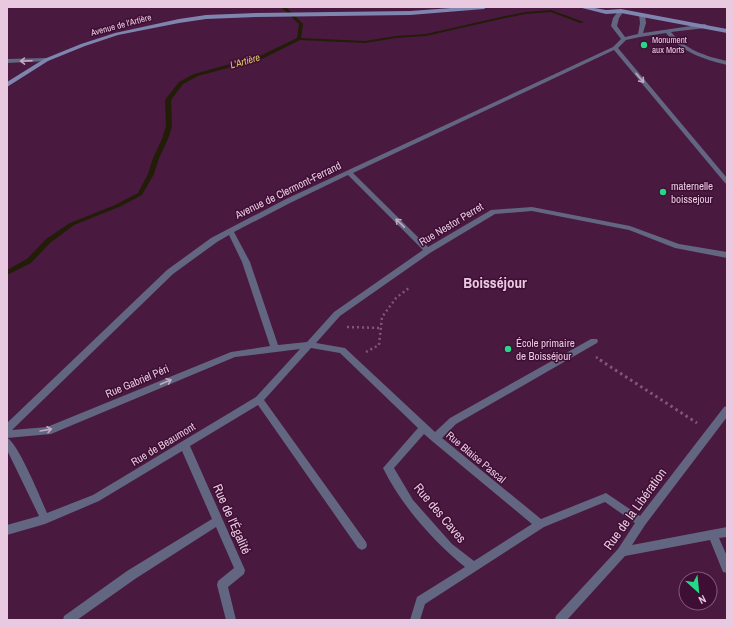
<svg xmlns="http://www.w3.org/2000/svg" width="734" height="627" font-family="'Archivo Narrow',sans-serif">
  <rect width="100%" height="100%" fill="#49193f"/>
  <g fill="none" stroke-linecap="round" stroke-linejoin="round">
    <!-- stream -->
    <polygon fill="#221d07" fill-rule="evenodd" points="281,7 286,7 303,24 301,38 365,41 396,36 426,34 505,16 526,12 551,10 584,22 580,23 551,12 526,14 505,18 426,36 396,38 365,43 300,40 264,58 198,76 183,84 171,100 172,126 168,139 159,158 154,174 142,195 119,207 74,225 50,243 31,263 7,275 7,270 27,259 46,239 70,223 115,205 138,193 148,174 153,158 162,139 166,126 165,100 179,82 194,74 260,56 297,38 299,24"/>
    <!-- path-far1 -->
    <g stroke="#815777" stroke-width="2.5" stroke-dasharray="2 3" stroke-linecap="butt">
      <polyline points="347,327 381,328"/>
      <polyline points="366,352 379,345 382,317 396,298 409,288"/>
      <polyline points="596,357 602,361"/>
    </g>
    <!-- path -->
    <polyline stroke="#815777" stroke-width="3" stroke-dasharray="2.5 3.5" stroke-linecap="butt" points="600,360 697,423"/>
    <!-- street -->
    <g fill="#626681" fill-rule="evenodd">
      <path d="M619,10L624,11L619,18L617,26L625,37L638,34L640,23L639,15L642,13L645,15L646,23L643,33L705,24L708,26L705,28L671,32C686,50 705,56 727,61V65C703,59 682,52 666,33L640,37L626,40L618,48L727,178V184L725,183L614,50L353,173L428,247L491,210L532,207L630,226L679,244L727,252V258L675,248L629,230L532,211L495,214L430,253L340,316L316,343L345,348L435,432L450,418L591,339H597L598,341L597,343L456,424L442,438L541,519L606,493L640,516L724,407L727,406V417L645,525L632,545L727,527V537L719,538L727,556V573L723,572L710,540L625,556L567,620H555L556,616L618,549L635,523L605,502L544,527L425,604L420,620H410L417,597L465,567C433,541 401,505 383,468L418,428L340,353L311,348L264,400L366,542L367,545L366,548L362,550L358,548L258,405L190,446L245,570L244,574L228,587L236,620H226L217,585L218,581L234,568L216,527L135,579L77,620H63L64,616L127,571L212,519L182,451L99,501L45,524L7,535V525L39,516L7,450V438C17,441 42,501 47,513L93,495L256,397L300,349L235,357L51,434L7,438V423L167,270L211,238L286,199L613,47L621,39L611,26L613,18ZM348,175L423,250L334,312L307,342L278,345L250,262L234,232L290,203ZM229,235L242,262L270,346L231,352L47,427L12,430L173,274L217,242ZM424,434L432,441L532,524L474,561L452,544L413,500L394,468Z"/>
      <polygon points="46,58 49,60 48,61 7,63 7,59"/>
    </g>
    <!-- secondary -->
    <g fill="#7e85af" fill-rule="evenodd">
      <polygon points="465,7 487,7 484,9 410,15 256,17 206,19 179,23 118,35 85,46 48,61 7,87 7,82 44,59 81,44 115,33 179,19 206,15 256,13 410,11"/>
      <polygon points="578,7 589,7 606,10 621,9 727,29 727,33 621,13 606,14"/>
    </g>
  </g>
  <!-- one-way arrows -->
  <defs><path id="oneway-shaft" d="M-6 0H5M1.5-3L5.5 0L1.5 3" fill="none" stroke-width="1.6" stroke-linecap="round" stroke-linejoin="round"/></defs>
  <g stroke="#c0abc3">
    <use href="#oneway-shaft" transform="translate(26 61) rotate(178)"/>
    <use href="#oneway-shaft" transform="translate(640 78) rotate(50)"/>
    <use href="#oneway-shaft" transform="translate(400 223) rotate(-136)"/>
    <use href="#oneway-shaft" transform="translate(166 382) rotate(-23)"/>
    <use href="#oneway-shaft" transform="translate(46 430) rotate(-10)"/>
  </g>
  <!-- markers -->
  <g fill="#25d886" stroke="#3e0e35" stroke-width="1.5">
    <circle cx="644" cy="45" r="4"/>
    <circle cx="663" cy="192" r="4"/>
    <circle cx="508" cy="349" r="4"/>
  </g>
  <g text-anchor="middle" dominant-baseline="central" stroke-width="3" stroke-linejoin="round" paint-order="stroke">
    <!-- far-street labels -->
    <g font-size="9" fill="#e8c9df" stroke="#3e0e35">
      <text transform="translate(121 25) rotate(-15)">Avenue de l'Artière</text>
    </g>
    <!-- far-poi labels -->
    <g font-size="9" fill="#e8c9df" stroke="#3e0e35" text-anchor="start">
      <text x="652" y="40">Monument<tspan x="652" dy="10">aux Morts</tspan></text>
    </g>
    <!-- far-water labels -->
    <g font-size="10" font-style="italic" fill="#dfc864" stroke="#3e0e35">
      <text transform="translate(245 61) rotate(-16)">L'Artière</text>
    </g>
    <!-- poi labels -->
    <g font-size="11" fill="#e8c9df" stroke="#3e0e35" text-anchor="start">
      <text x="671" y="186">maternelle<tspan x="671" dy="13">boissejour</tspan></text>
      <text x="516" y="343">École primaire<tspan x="516" dy="13">de Boisséjour</tspan></text>
    </g>
    <!-- street labels -->
    <g font-size="11" fill="#e8c9df" stroke="#3e0e35">
      <text transform="translate(288 190) rotate(-26)">Avenue de Clermont-Ferrand</text>
      <text transform="translate(451 224) rotate(-31)">Rue Nestor Perret</text>
      <text transform="translate(137 381) rotate(-23)">Rue Gabriel Péri</text>
      <text transform="translate(163 444) rotate(-31)">Rue de Beaumont</text>
      <text transform="translate(476 457) rotate(40)">Rue Blaise Pascal</text>
    </g>
    <!-- near-street labels -->
    <g font-size="13" fill="#e8c9df" stroke="#3e0e35">
      <text transform="translate(635 509) rotate(-54)">Rue de la Libération</text>
      <text transform="translate(440 513) rotate(50)">Rue des Caves</text>
      <text transform="translate(232 519) rotate(66)">Rue de l'Égalité</text>
    </g>
    <!-- district labels -->
    <g font-size="15" font-weight="bold" fill="#e8c9df" stroke="#3e0e35">
      <text x="495" y="282">Boisséjour</text>
    </g>
  </g>
  <!-- border -->
  <rect width="734" height="627" fill="none" stroke="#e8c9df" stroke-width="16"/>
  <!-- north arrow -->
  <g transform="translate(698 591) rotate(153)"><circle r="19" fill="#3e0e35" stroke="#825979"/>
  <path d="M0-3L7 15L0 10L-7 15Z" fill="#25d886"/>
  <text y="-6" font-size="11" font-weight="bold" text-anchor="middle" fill="#e8c9df">N</text>
  </g>
</svg>
